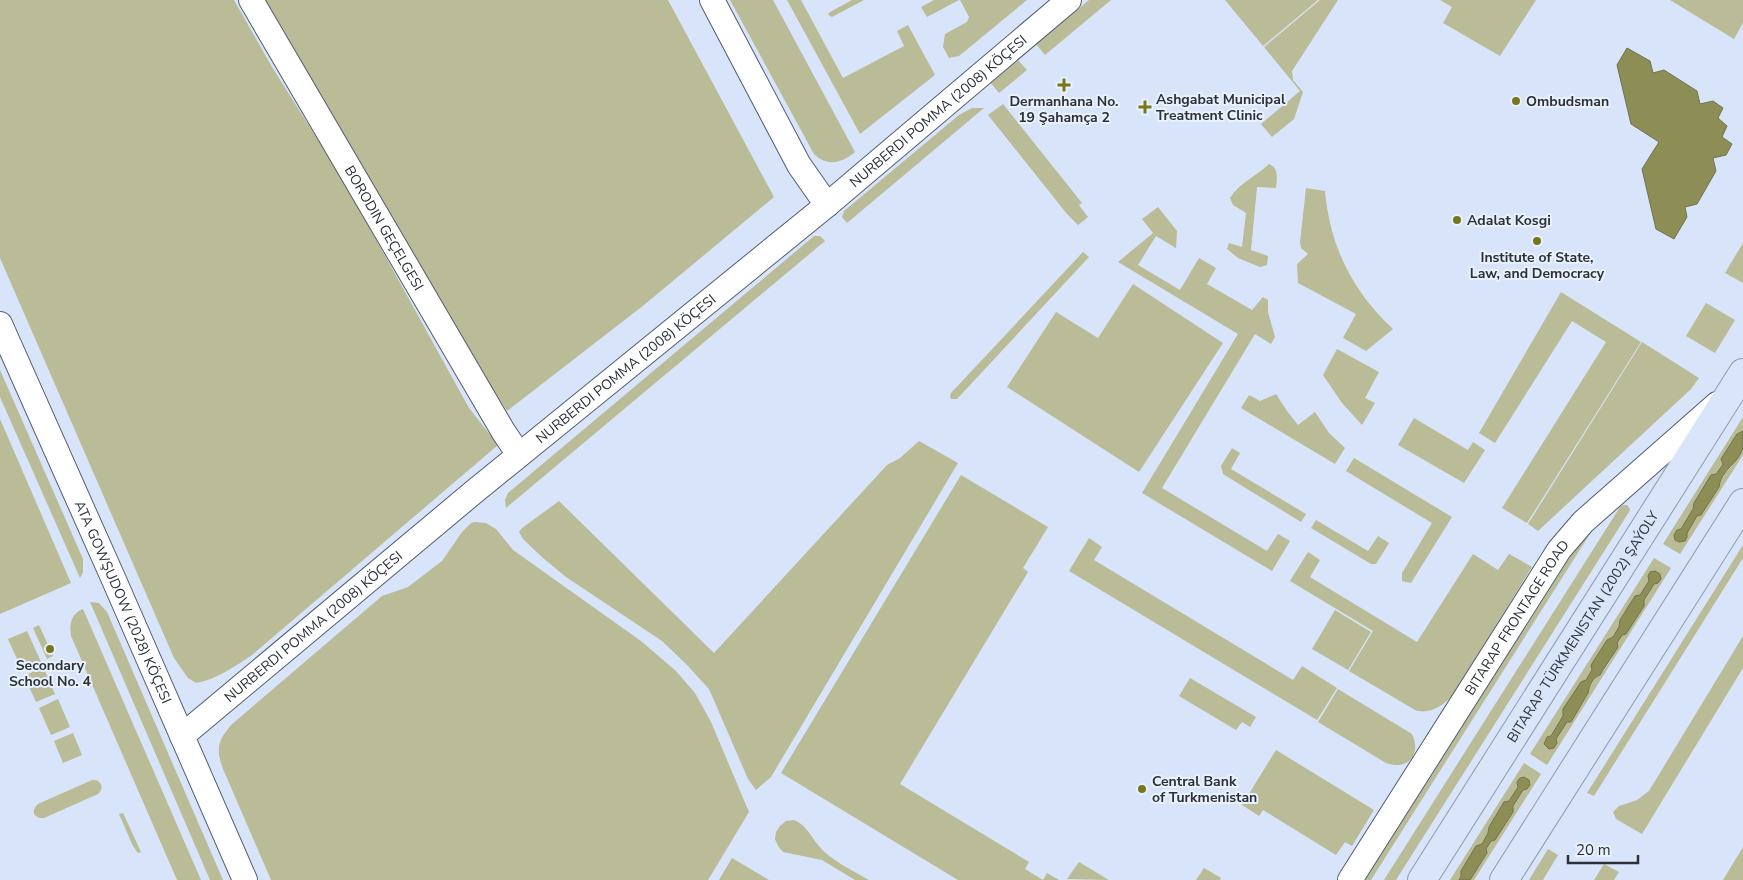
<svg xmlns="http://www.w3.org/2000/svg" width="1743" height="880" font-family="'Nunito Sans',sans-serif">
  <rect width="100%" height="100%" fill="#d7e4f9"/>
  <!-- green -->
  <g fill="#babc97" fill-rule="evenodd">
    <path d="M0,0H234L272,67L345,183L469,408L498,445L252,655C234,667 217,679 196,683L188,678L174,658L0,258Z"/>
    <polygon points="259,0 668,0 774,197 644,305 507,411 492,388"/>
    <path d="M730,0H773L855,152C842,163 827,167 814,154Z"/>
    <polygon points="787,0 801,0 843,78 904,46 897,31 908,25 935,75 860,134"/>
    <polygon points="852,0 864,0 832,17 830,16 828,14 830,12"/>
    <polygon points="934,0 959,0 927,17 921,7"/>
    <polygon points="960,0 1027,0 959,56 949,58 943,47 945,34 967,22 969,17"/>
    <polygon points="1089,0 1111,0 1045,55 1036,44"/>
    <polygon points="1225,0 1318,0 1263,46"/>
    <polygon points="1320,0 1338,0 1292,71 1293,80 1303,92 1294,119 1272,137 1261,124 1300,91 1264,47"/>
    <polygon points="1440,0 1536,0 1500,56 1443,23 1452,7"/>
    <polygon points="1670,0 1743,0 1743,23 1734,39"/>
    <polygon points="1018,60 1027,70 999,93 990,82"/>
    <polygon points="1003,104 1082,203 1079,205 1088,217 1078,225 1067,214 988,115"/>
    <polygon points="972,108 984,108 847,223 842,217 844,211 959,115"/>
    <path d="M1269,164C1279,168 1277,178 1276,188L1257,187L1251,250L1268,256L1267,265L1260,267L1238,258L1227,249L1229,243L1242,247L1246,213L1233,205L1230,198C1239,183 1257,176 1269,164Z"/>
    <path d="M1306,188L1325,191C1330,246 1352,291 1393,329L1366,351L1343,338L1356,314L1298,283L1297,264L1308,254L1301,248L1300,242Z"/>
    <polygon points="1158,207 1177,231 1176,248 1156,236 1138,265 1180,290 1199,258 1216,268 1207,284 1252,310 1263,297 1268,300 1268,312 1275,337 1271,344 1255,334 1162,488 1267,551 1278,534 1290,541 1272,571 1142,493 1238,334 1118,262 1153,233 1142,219"/>
    <polygon points="814,236 820,236 825,241 506,508 505,500 508,493"/>
    <polygon points="1743,243 1743,283 1725,273"/>
    <polygon points="1083,252 1089,257 957,399 951,399 950,396 951,393"/>
    <polygon points="1133,284 1223,343 1139,472 1007,387 1056,312 1098,338"/>
    <polygon points="1561,292 1641,342 1527,523 1502,508 1606,342 1572,321 1495,443 1479,433"/>
    <polygon points="1706,303 1735,320 1715,353 1686,336"/>
    <polygon points="1642,342 1699,378 1691,389 1538,531 1528,524"/>
    <polygon points="1337,349 1379,372 1365,398 1375,403 1362,425 1342,403 1323,375"/>
    <polygon points="0,370 83,559 83,572 80,578 0,397"/>
    <polygon points="1276,394 1287,411 1298,425 1315,412 1329,433 1345,448 1335,464 1241,408 1249,395 1260,401"/>
    <path d="M1743,417V431L1737,434L1722,459L1723,463L1694,503L1693,509L1681,529L1686,533L1697,516L1701,515L1719,487C1719,477 1726,473 1732,466C1736,461 1739,454 1743,448V455L1680,554L1663,544Z"/>
    <polygon points="1414,418 1468,450 1473,442 1485,450 1464,483 1398,445"/>
    <polygon points="0,419 71,583 0,614"/>
    <polygon points="919,441 958,463 771,777 756,790 748,779 709,689 687,665 662,641 566,577 543,558 523,539 519,532 522,528 559,501 714,653 887,465 900,458"/>
    <polygon points="1232,448 1240,453 1231,469 1306,514 1301,522 1223,474 1221,466"/>
    <polygon points="1354,458 1452,517 1411,583 1402,581 1402,573 1432,523 1346,471"/>
    <polygon points="961,475 1048,527 1023,568 1028,572 900,784 1029,862 1025,869 1043,880 1047,873 1059,880 958,880 781,773"/>
    <polygon points="1623,505 1627,505 1630,509 1629,512 1396,880 1384,880 1620,507"/>
    <polygon points="1316,520 1368,551 1378,536 1389,543 1376,564 1371,564 1311,528"/>
    <path d="M475,522L486,523L496,529L513,550L641,641L676,671L695,693L711,722L749,812L708,880H271L223,769C216,749 217,742 231,725L382,596L408,587L442,561L462,532L471,523Z"/>
    <polygon points="1593,529 1371,880 1365,880 1580,541"/>
    <polygon points="1089,538 1102,547 1094,560 1293,680 1302,666 1337,688 1317,720 1069,571"/>
    <polygon points="1743,545 1743,558 1594,796 1587,793"/>
    <path d="M1308,552L1320,560L1310,577L1417,642L1473,554L1498,570L1509,554L1532,567L1451,697C1442,706 1429,715 1415,710L1349,671L1373,631L1290,581Z"/>
    <path d="M1654,558L1671,568L1547,765L1530,754ZM1655,571L1656,584H1654L1644,600V606L1626,634L1622,635L1617,643L1618,647C1613,655 1608,667 1601,674C1595,680 1589,683 1588,693L1571,721L1567,722L1556,739L1557,743L1552,749L1549,736H1551L1592,670L1591,665L1607,640L1613,637L1619,627L1620,620L1635,596L1640,595L1649,581L1648,576L1650,572Z"/>
    <polygon points="90,602 99,603 107,612 223,880 210,880"/>
    <path d="M83,609L201,880H177L71,636C69,624 71,614 83,609Z"/>
    <polygon points="1335,610 1371,632 1348,670 1312,649"/>
    <polygon points="39,625 53,656 47,659 33,628"/>
    <polygon points="27,631 41,662 22,670 8,639"/>
    <polygon points="1743,636 1743,668 1642,834 1616,819 1613,812 1619,806 1637,800 1649,791"/>
    <polygon points="43,667 55,694 36,702 24,676"/>
    <polygon points="1190,678 1256,717 1250,727 1242,722 1236,730 1179,696"/>
    <path d="M1338,689L1412,734C1422,755 1407,771 1386,763L1318,722Z"/>
    <polygon points="58,699 70,727 51,735 39,708"/>
    <polygon points="73,733 82,755 63,763 54,741"/>
    <polygon points="1276,750 1374,810 1352,846 1345,842 1336,855 1263,810 1259,816 1242,805"/>
    <polygon points="1524,763 1541,774 1474,880 1470,880 1487,853 1486,849 1491,841 1495,840 1513,812 1513,807 1523,790 1525,790 1518,787 1509,801 1504,802 1489,827 1489,833 1482,844 1476,847 1461,871 1461,876 1459,880 1450,880"/>
    <path d="M92,780C101,779 105,788 98,794L44,818C34,819 30,811 38,804Z"/>
    <polygon points="123,813 141,852 138,853 133,846 119,814"/>
    <path d="M794,820C806,825 810,835 818,845C830,860 852,870 869,880H855L822,860L783,852L778,846L775,839L776,832L780,826L786,821Z"/>
    <polygon points="1743,847 1743,880 1723,880"/>
    <polygon points="1548,849 1558,855 1543,880 1529,880"/>
    <polygon points="732,858 769,880 719,880"/>
    <polygon points="1079,862 1109,880 1067,879"/>
    <polygon points="1604,864 1619,872 1614,880 1594,880"/>
    <polygon points="1204,868 1221,878 1220,880 1196,880"/>
  </g>
  <!-- water -->
  <g fill="#8d8e56" stroke="#70724d">
    <polygon points="1627,48 1650,61 1653,73 1664,70 1697,91 1700,104 1713,101 1723,108 1718,118 1727,126 1722,137 1732,144 1726,155 1713,158 1716,171 1697,204 1685,207 1687,217 1674,239 1656,229 1642,169 1659,142 1631,124 1617,65"/>
    <path d="M1743,431C1743,436 1743,442 1743,447C1740,463 1720,470 1719,487L1701,515L1697,516L1687,533V537L1685,541L1679,542L1675,540L1674,535L1677,530L1681,529L1693,509L1694,503L1711,475L1716,474L1723,464L1721,459L1737,434Z"/>
    <path d="M1655,571L1660,574L1661,579L1658,583L1654,584L1644,600V606L1626,634L1622,635L1617,643L1618,647L1600,675C1593,678 1589,685 1588,693L1571,722H1567L1556,739L1557,743L1554,748L1549,749L1544,744L1547,737L1551,736L1563,716V709L1581,682L1586,680L1592,670L1591,665L1607,640L1613,637L1619,627L1620,620L1635,596L1640,595L1649,581L1648,576L1650,572Z"/>
    <polygon points="1524,777 1529,780 1530,785 1527,789 1523,790 1513,806 1513,812 1495,840 1491,841 1486,849 1487,853 1470,880 1459,880 1461,876 1461,871 1476,846 1482,844 1488,833 1489,827 1504,802 1509,801 1518,787 1517,782 1520,778"/>
  </g>
  <g fill="none" stroke-linecap="round" stroke-linejoin="round">
    <defs>
      <g id="minor">
        <path id="s1" d="M251,0L503,431L519,455"/>
        <polyline points="712,0 799,165 827,205"/>
        <path id="s2" d="M0,324L114,580L245,880"/>
        <path id="s3" d="M182,736L475,491L827,205L1069,0"/>
        <path id="s4" d="M1350,880L1559,550L1583,522L1717,404"/>
      </g>
      <g id="major">
        <path id="s5" d="M1422,880L1743,373"/>
        <polyline points="1504,880 1743,503"/>
      </g>
    </defs>
    <!-- minor casing -->
    <use href="#minor" stroke="#525d6f" stroke-width="26"/>
    <!-- major casing -->
    <use href="#major" stroke="#8c9ab2" stroke-width="30"/>
    <!-- minor -->
    <use href="#minor" stroke="#fff" stroke-width="24"/>
    <!-- major -->
    <use href="#major" stroke="#d9e5f8" stroke-width="28"/>
  </g>
  <!-- markers -->
  <g fill="#76761c" stroke="#e9f1fd" stroke-width="2">
    <path d="M1061.5 77.5h5v5h5v5h-5v5h-5v-5h-5v-5h5z"/>
    <circle cx="1516" cy="101" r="5"/>
    <path d="M1142.5 99.5h5v5h5v5h-5v5h-5v-5h-5v-5h5z"/>
    <circle cx="1457" cy="220" r="5"/>
    <circle cx="1537" cy="241" r="5"/>
    <circle cx="50" cy="649" r="5"/>
    <circle cx="1142" cy="789" r="5"/>
  </g>
  <g text-anchor="middle" dominant-baseline="central" stroke-width="4" stroke-linejoin="round" paint-order="stroke">
    <!-- poi labels -->
    <g font-size="14" font-weight="bold" fill="#2c3139" stroke="#e9f1fd" text-anchor="start">
      <text x="1156" y="99">Ashgabat Municipal<tspan x="1156" dy="16">Treatment Clinic</tspan></text>
      <text x="1064" y="101" text-anchor="middle">Dermanhana No.<tspan x="1064" dy="16">19 Şahamça 2</tspan></text>
      <text x="1526" y="101">Ombudsman</text>
      <text x="1467" y="220">Adalat Kosgi</text>
      <text x="1537" y="257" text-anchor="middle">Institute of State,<tspan x="1537" dy="16">Law, and Democracy</tspan></text>
      <text x="50" y="665" text-anchor="middle">Secondary<tspan x="50" dy="16">School No. 4</tspan></text>
      <text x="1152" y="781">Central Bank<tspan x="1152" dy="16">of Turkmenistan</tspan></text>
    </g>
    <!-- street labels -->
    <g font-size="14" fill="#2c3139" stroke="#e9f1fd">
      <text stroke="none"><textPath href="#s3" startOffset="981">NURBERDI POMMA (2008) KÖÇESI</textPath></text>
      <text stroke="none"><textPath href="#s1" startOffset="264">BORODIN GEÇELGESI</textPath></text>
      <text stroke="none"><textPath href="#s3" startOffset="576">NURBERDI POMMA (2008) KÖÇESI</textPath></text>
      <text stroke="none"><textPath href="#s2" startOffset="304">ATA GOWŞUDOW (2028) KÖÇESI</textPath></text>
      <text stroke="none"><textPath href="#s4" startOffset="311">BITARAP FRONTAGE ROAD</textPath></text>
      <text stroke="none"><textPath href="#s3" startOffset="171">NURBERDI POMMA (2008) KÖÇESI</textPath></text>
      <text stroke="none"><textPath href="#s5" startOffset="300">BITARAP TÜRKMENISTAN (2002) ŞAÝOLY</textPath></text>
    </g>
  </g>
  <!-- scale -->
  <path d="M1568 855v8h70v-8" fill="none" stroke="#2c3139" stroke-width="2.5"/>
  <text x="1576" y="855" font-size="15" fill="#2c3139" stroke="#e9f1fd" stroke-width="4" paint-order="stroke">20 m</text>
</svg>
